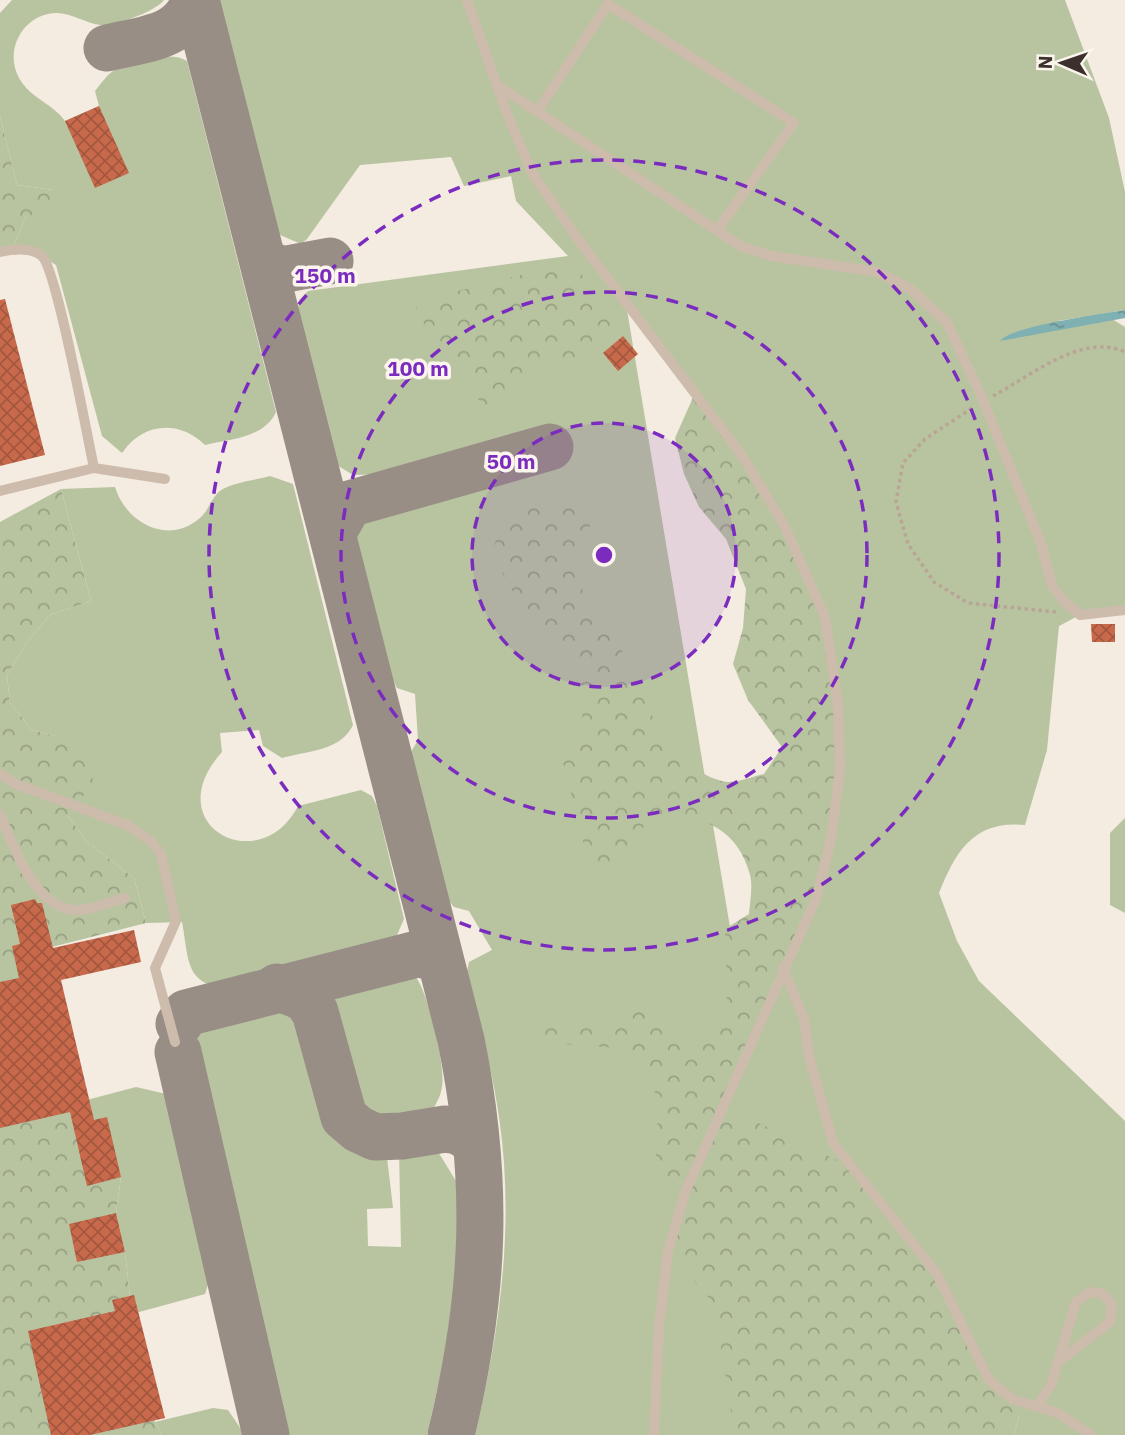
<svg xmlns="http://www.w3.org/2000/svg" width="1125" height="1435" font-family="'IBM Plex Sans',sans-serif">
  <defs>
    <pattern id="forest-crowns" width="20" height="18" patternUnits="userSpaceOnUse" patternTransform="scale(1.75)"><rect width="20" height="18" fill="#b8c4a0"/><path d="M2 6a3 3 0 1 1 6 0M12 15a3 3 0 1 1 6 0" fill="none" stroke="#97a083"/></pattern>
    <pattern id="water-ripples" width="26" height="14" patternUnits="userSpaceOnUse" patternTransform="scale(1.75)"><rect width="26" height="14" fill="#7fb0b2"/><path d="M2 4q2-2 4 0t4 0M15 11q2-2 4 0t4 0" fill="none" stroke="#699091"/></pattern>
    <pattern id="building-cross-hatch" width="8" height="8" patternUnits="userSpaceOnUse" patternTransform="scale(1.75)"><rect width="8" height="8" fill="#c8694b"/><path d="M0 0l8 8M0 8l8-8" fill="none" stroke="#a4573f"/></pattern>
  </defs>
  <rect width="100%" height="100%" fill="#f4ebe1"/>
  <!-- green -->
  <g fill="#b8c4a0" fill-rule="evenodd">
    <path d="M12,0H164C155,12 115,26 100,25C86,23 73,14 58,13C25,12 3,49 19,78C30,98 52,103 65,121L99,106L95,91C101,84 107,74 115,70C134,62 170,50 187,61L276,412C264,438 231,439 205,445C179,419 142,423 122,453L102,436L56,265L44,258L12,250L26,216L54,190L17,185L0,117V13Z"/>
    <path d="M219,0H1065L1109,118L1125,192V310L1058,321L1086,323L1112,319L1125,327V610L1091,609L1059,626L1047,750L1025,825C975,820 956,850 939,893L957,941L979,981L1125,1121V1435H1014L1019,1415L815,1435H475C500,1330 515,1224 499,1117C492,1067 478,1020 467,971L469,962L492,950L469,911L454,907L447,899L411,760V752L418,740L415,694L397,688L391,676L356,539L357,528L371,514L538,469L353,475L340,467L334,459L298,312L299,300L308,291L568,256L516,201L511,176L464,186L451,157L360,165L307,239L301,244L280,235L275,226ZM626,304L784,525L816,898L749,1041Z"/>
    <path d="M270,476L293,484L353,725C341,751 307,751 282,758L263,746L259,730L220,733L222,752C156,825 260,880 298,806L361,790L372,796L377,806L404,919L394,942L383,951L229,988C184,986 189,958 182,922L146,923L134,878L87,842L68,816L56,736L32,730L10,703L7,675L27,642L50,615L91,601L61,489L115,487C126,523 168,546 200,518C210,509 212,495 223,489C237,482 256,480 270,476Z"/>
    <polygon points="1125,818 1125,913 1110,905 1110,833"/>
    <path d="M390,965C399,968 410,969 415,976C428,991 446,1068 442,1087C440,1100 432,1111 424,1121C362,1143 364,1116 349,1066C343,1047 334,1030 329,1010C344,978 355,972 390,965Z"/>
    <path d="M273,999L295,1015L321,1115L333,1131L347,1142L386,1149L393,1208L367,1209L368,1246L401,1247L399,1150L425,1145L437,1150L459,1186L458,1256L445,1354L427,1435H289L197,1036C205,1002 245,1005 273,999Z"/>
    <polygon points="136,1087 166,1094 211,1274 205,1294 132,1314 125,1252 116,1213 121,1177 86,1112 83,1101"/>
    <polygon points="213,1408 228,1410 245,1435 162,1435 155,1422"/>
  </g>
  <!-- forest -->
  <g fill="url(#forest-crowns)">
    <polygon points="0,117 17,185 54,190 55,213 26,216 12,250 0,252"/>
    <path d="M573,262L618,328L584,357L559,360L535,374L518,391L488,406C470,398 475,386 462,377C454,370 449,367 443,357L445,345C427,337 422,319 414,302Z"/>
    <path d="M695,393L784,525L825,617L840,770L816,899L722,1106L850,1166L937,1274L989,1380L1019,1415L1014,1435H735L714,1304L668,1251L686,1190L662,1182L655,1169L659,1101L641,1062L618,1048L532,1042L526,1035L529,1024L536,1019L606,1026L621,1013L642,1010L657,1022L668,1035H705L727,1006L725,929L749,914C750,902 753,886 750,875C737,826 698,812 651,817L619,859L590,869L560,750L579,739L585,697L571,650L516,598L492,554C500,512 535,503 574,501L591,523C577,558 575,574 589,609L609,617C630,669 663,772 727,782C738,783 753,776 764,774L782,747L748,700L733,664L743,628L746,589L726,539L699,507L684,474L675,438Z"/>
    <polygon points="61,489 91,601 50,615 27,642 7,675 10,703 32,730 56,736 82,756 94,782 68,816 87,842 134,878 146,923 48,948 86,1112 107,1117 121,1177 116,1213 125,1252 132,1314 155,1422 162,1435 0,1435 0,522"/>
  </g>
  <!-- water -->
  <path fill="url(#water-ripples)" d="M1125,310V318L1000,341C1011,326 1102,314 1125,310Z"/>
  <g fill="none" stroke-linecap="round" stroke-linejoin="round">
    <!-- taxiway -->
    <g stroke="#988e86" stroke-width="47">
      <path d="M196,0L461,1040C490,1182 485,1295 451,1435"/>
      <path d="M107,48C143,39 182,39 195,0"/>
      <polyline points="273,266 281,270 330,261"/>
      <polyline points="337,525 349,504 550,447"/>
      <polyline points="277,987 305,998 315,1012 344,1117 358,1129 375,1137 402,1136 445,1129 458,1131 470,1138"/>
      <polyline points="179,1024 186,1013 421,953 430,957"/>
      <polyline points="178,1052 266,1435"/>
    </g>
  </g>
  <!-- building -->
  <g fill="url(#building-cross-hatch)">
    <polygon points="99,106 129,173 95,188 65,121"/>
    <polygon points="5,299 45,455 0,466 0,300"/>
    <polygon points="623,336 638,354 618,371 603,353"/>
    <polygon points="1091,624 1115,624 1115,642 1092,642"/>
    <polygon points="35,899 37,903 42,903 53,948 134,930 141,962 61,980 94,1120 107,1117 121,1177 87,1186 70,1112 0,1128 0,982 19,978 12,946 20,944 11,905"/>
    <polygon points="116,1213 125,1252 77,1262 69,1224"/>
    <polygon points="134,1295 165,1418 90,1435 51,1435 28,1331 115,1311 112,1300"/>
  </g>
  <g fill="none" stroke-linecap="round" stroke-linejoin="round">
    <!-- path -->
    <g stroke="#b9a596" stroke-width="3.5" stroke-dasharray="3.5 3.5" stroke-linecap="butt">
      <path d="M993,396C1031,376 1082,332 1125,352"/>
      <polyline points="972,408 925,439 903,463 896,502 908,544 934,582 968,603 1056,612"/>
    </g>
    <!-- lane -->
    <g stroke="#cdbbac" stroke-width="10">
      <polyline points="467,0 506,111 532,173 580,242 741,454 784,525 825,617 838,706 840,770 831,839 816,899 686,1190 668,1251 659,1326 654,1435"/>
      <polyline points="497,85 742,247 772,256 878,272 912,290 947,323 979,391 1041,543 1052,586 1064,601 1080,615 1125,610"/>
      <polyline points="537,112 608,4 794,123 717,230"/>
      <path d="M0,252C13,249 31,247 42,256C57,271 87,435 94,468L165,479"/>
      <polyline points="0,491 94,468"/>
      <polyline points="0,774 16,784 127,825 151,841 161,854 176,921 155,968 175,1042"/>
      <path d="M0,814C13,845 33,904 72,910C87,912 110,902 125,898"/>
      <polyline points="783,967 804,1019 809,1056 833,1143 937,1274 989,1380 1012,1399 1058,1413 1091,1435"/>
      <polyline points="1037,1407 1051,1385 1076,1302 1090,1292 1103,1294 1112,1304 1110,1322 1057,1363"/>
    </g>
  </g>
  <!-- distance rings -->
  <circle cx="604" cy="555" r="132" fill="#7b2cbf" fill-opacity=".12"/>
  <g fill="none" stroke="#7b2cbf" stroke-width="3.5" stroke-dasharray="12 9">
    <circle cx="604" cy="555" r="132"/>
    <circle cx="604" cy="555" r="263"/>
    <circle cx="604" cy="555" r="395"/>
  </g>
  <circle cx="604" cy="555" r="10" fill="#7b2cbf" stroke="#fbf5ee" stroke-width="3.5"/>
  <g font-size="21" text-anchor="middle" font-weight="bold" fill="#7b2cbf" stroke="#fbf5ee" stroke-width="7" stroke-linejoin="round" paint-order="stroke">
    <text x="325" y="283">150 m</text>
    <text x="418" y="376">100 m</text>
    <text x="511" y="469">50 m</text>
  </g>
  <!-- north arrow -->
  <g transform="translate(1062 63) rotate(272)" stroke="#fbf5ee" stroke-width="5" paint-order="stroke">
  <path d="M0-5L12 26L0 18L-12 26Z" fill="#3b302b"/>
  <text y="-10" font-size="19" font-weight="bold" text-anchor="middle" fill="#3b302b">N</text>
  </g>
</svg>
